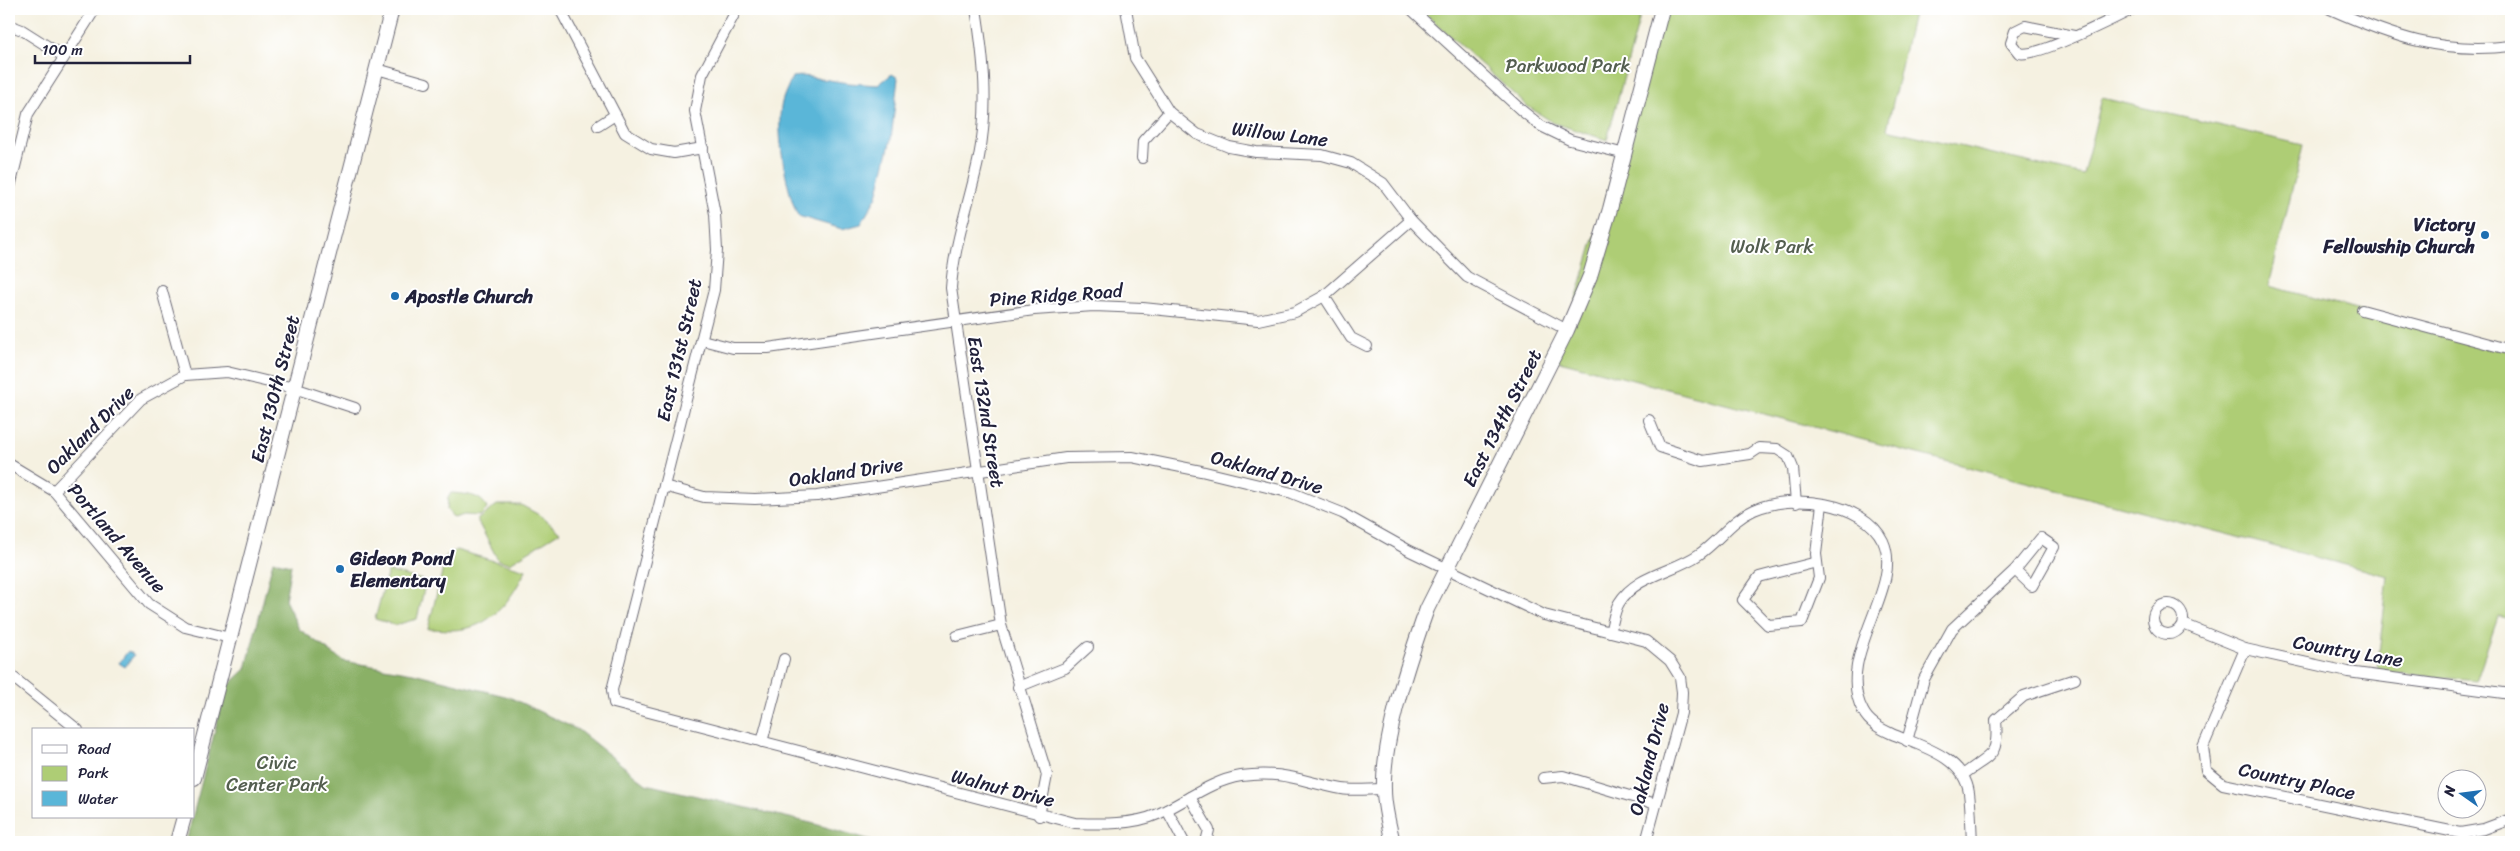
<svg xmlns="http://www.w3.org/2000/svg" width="2520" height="851" viewBox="0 0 2520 851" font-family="Sriracha,sans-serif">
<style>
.green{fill:#aecd75;stroke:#687858}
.forest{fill:#8ab066;stroke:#566950}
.water{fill:#5ab6d8;stroke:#3e6c8a}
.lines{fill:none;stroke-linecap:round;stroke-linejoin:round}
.street-casing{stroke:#6c6a75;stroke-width:12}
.secondary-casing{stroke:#6c6a75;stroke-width:16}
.street{stroke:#fff;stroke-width:10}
.secondary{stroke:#fff;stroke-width:14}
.poi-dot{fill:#1f6fb2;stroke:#fff;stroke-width:2}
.labels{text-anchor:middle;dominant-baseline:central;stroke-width:4;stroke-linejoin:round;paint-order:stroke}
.park-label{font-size:19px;fill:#535e4f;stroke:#fff}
.street-label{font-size:19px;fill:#22223b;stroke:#fff}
.poi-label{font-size:19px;font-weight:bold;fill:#22223b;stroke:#fff;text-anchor:start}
</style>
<rect width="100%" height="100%" fill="#fff"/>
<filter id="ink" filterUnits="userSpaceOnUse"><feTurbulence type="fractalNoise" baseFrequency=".02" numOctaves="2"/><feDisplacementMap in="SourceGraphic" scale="10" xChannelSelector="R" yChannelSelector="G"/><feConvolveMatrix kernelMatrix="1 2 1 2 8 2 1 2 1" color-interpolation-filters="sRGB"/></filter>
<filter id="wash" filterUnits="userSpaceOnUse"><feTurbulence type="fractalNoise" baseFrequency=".0096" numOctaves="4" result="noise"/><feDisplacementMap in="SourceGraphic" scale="20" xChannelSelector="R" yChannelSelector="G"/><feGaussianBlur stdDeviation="1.12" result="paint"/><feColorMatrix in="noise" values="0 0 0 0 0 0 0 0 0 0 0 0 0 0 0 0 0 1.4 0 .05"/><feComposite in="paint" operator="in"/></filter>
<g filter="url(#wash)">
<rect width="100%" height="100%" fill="#f5f1e1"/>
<g class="green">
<path d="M1420 9H1642L1607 140 1554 123 1527 106Z"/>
<path d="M1662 9H1914L1887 129 2083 175 2102 98 2303 145 2269 286 2511 350V620L2498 617 2476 681 2377 671 2388 576 1552 359 1567 330Z"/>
<path d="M451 493C464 494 483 494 487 509L480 516 464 515 454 518 447 510 448 498Z"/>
<path d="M497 505H521L541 516 560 532 510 563 498 560 477 520Z"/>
<path d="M456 550 526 570C513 596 495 624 463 629 452 631 439 629 428 629L446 556Z"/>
<path d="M388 571 426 581 417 619 395 625 375 619Z"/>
</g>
<path class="forest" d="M273 561 291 565 285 600 299 629 343 661 413 673 509 697 578 730 646 784 811 823 878 842H186L226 688 246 669Z"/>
<g class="water">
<path d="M892 74 898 78 891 139 877 196 861 224 842 229 798 216C786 190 775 130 782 102 784 94 789 85 792 77L803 76 848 83 878 85Z"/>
<path d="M128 651 134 655 125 667 119 663Z"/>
</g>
</g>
<g filter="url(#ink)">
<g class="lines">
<defs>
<g id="street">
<path d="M560 9 625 133 651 149 674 153 703 148"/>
<path d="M737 9 702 75 695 111 715 214 717 250 714 290 612 690 614 703 1075 823C1100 824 1134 825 1158 814 1185 802 1210 781 1241 776 1284 770 1302 782 1342 789 1355 791 1370 789 1384 789"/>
<path d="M976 9C984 59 989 107 979 157 970 201 954 243 951 288L1001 625 1047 775 1039 816"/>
<path d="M1126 9 1135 58 1169 112 1197 134 1229 147 1256 152 1322 155 1351 163 1383 183 1411 220 1467 277 1567 330"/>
<path d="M1411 9 1521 110 1541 126 1570 140 1625 154"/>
<path d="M2330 9C2393 37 2441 54 2511 46"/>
<path d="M9 25 22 30 63 56"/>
<path d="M2074 36 2025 26 2015 31 2011 43 2019 53C2034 59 2115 18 2133 9"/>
<path d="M377 69 426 83"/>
<path d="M598 126 615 115"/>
<path d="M1142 158 1143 141 1169 112"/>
<path d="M9 191 28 114 95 9"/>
<path d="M162 291 185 375"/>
<path d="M1324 296 1351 338 1367 346"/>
<path d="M2362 310 2511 350"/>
<path d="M702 340 733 348H768L1034 310 1094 306 1143 308 1258 320 1295 312 1324 296 1411 220"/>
<path d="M1649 420 1660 447 1703 461 1750 454 1759 448 1777 449 1788 456 1793 468 1796 503"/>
<path d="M9 464 54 491 149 604 185 627 230 638"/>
<path d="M664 486 704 497 755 499 817 496 1066 458 1132 457 1201 471 1292 493 1342 513 1410 551 1544 615 1646 641 1670 661 1680 677 1682 692 1681 713 1646 842"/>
<path d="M54 491 141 399 185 375 227 372 294 388 355 408"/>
<path d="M1817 562 1759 577 1743 600 1768 625 1802 622 1819 578 1816 554 1822 504"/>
<circle cx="2168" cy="619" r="15"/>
<path d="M2183 624 2245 649 2348 672 2511 694"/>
<path d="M1610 632C1613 623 1614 611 1619 603 1636 575 1673 572 1698 555 1718 542 1731 520 1754 510 1791 493 1864 501 1883 541 1905 588 1833 657 1863 711 1869 723 1881 729 1892 734 1921 746 1964 757 1969 793 1971 809 1971 826 1972 842"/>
<path d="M957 636 1001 625"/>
<path d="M2245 649 2203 747 2206 770 2223 784 2460 833 2484 829 2511 819"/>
<path d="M9 674 78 730"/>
<path d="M1018 687 1065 668 1088 647"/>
<path d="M1907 741 1924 679 1952 629 2015 570 2041 538 2054 547 2032 586 2015 570"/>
<path d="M762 742 784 659"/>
<path d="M1963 775C1991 753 1999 758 1996 720L2024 696 2075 679"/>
<path d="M1543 778 1563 776 1656 804"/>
<path d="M1190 797 1209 830 1206 842"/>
<path d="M1167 810 1184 842"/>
</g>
<g id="secondary">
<path d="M194 778 392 9"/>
<path d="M177 842 184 817"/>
<path d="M1393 842C1389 826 1384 807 1384 790 1382 739 1410 657 1427 609L1567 330 1590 276 1610 209 1662 9"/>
</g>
</defs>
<use href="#street" class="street-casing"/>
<use href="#secondary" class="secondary-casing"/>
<use href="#street" class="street"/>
<use href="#secondary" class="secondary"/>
</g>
</g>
<g class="poi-dot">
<circle cx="2485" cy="235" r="5"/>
<circle cx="395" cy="296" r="5"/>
<circle cx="340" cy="569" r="5"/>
</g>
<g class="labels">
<g class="park-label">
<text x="1568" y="65">Parkwood Park</text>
<text x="1772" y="246">Wolk Park</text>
<text x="277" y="762">Civic<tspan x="277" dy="22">Center Park</tspan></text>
</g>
<g class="street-label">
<text transform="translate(1280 134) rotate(7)">Willow Lane</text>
<text transform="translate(1056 295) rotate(-4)">Pine Ridge Road</text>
<text transform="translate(679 350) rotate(-77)">East 131st Street</text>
<text transform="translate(275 389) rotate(-76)">East 130th Street</text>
<text transform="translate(986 412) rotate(81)">East 132nd Street</text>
<text transform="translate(1502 418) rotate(-63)">East 134th Street</text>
<text transform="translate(90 430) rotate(-45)">Oakland Drive</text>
<text transform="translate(846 472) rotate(-8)">Oakland Drive</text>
<text transform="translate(1267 472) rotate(16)">Oakland Drive</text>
<text transform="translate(117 538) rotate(49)">Portland Avenue</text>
<text transform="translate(2348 651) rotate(10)">Country Lane</text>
<text transform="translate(1649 759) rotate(-76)">Oakland Drive</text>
<text transform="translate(2297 781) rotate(12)">Country Place</text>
<text transform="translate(1003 788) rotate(14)">Walnut Drive</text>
</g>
<g class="poi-label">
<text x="2475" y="224" text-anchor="end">Victory<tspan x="2475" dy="22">Fellowship Church</tspan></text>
<text x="405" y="296">Apostle Church</text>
<text x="350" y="558">Gideon Pond<tspan x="350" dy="22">Elementary</tspan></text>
</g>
</g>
<rect width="2520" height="851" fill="none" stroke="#fff" stroke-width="30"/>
<rect x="32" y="728" width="162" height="90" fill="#ffffff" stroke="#a7a7b1"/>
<rect x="42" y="745" width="25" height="8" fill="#ffffff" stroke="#a7a7b1"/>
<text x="78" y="754" font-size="15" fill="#22223b">Road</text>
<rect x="42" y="766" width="25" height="15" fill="#aecd75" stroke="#a7a7b1"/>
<text x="78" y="778" font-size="15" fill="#22223b">Park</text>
<rect x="42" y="791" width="25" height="15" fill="#5ab6d8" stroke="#a7a7b1"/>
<text x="78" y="804" font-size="15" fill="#22223b">Water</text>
<g transform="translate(2462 794) rotate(284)"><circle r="24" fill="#ffffff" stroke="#a7a7b1"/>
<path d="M0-4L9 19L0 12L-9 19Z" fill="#1f6fb2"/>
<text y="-8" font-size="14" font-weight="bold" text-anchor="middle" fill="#22223b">N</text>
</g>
<path d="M35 55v8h155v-8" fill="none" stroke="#22223b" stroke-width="2.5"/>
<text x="42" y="55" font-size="15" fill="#22223b" stroke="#ffffff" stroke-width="4" paint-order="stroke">100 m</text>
</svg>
